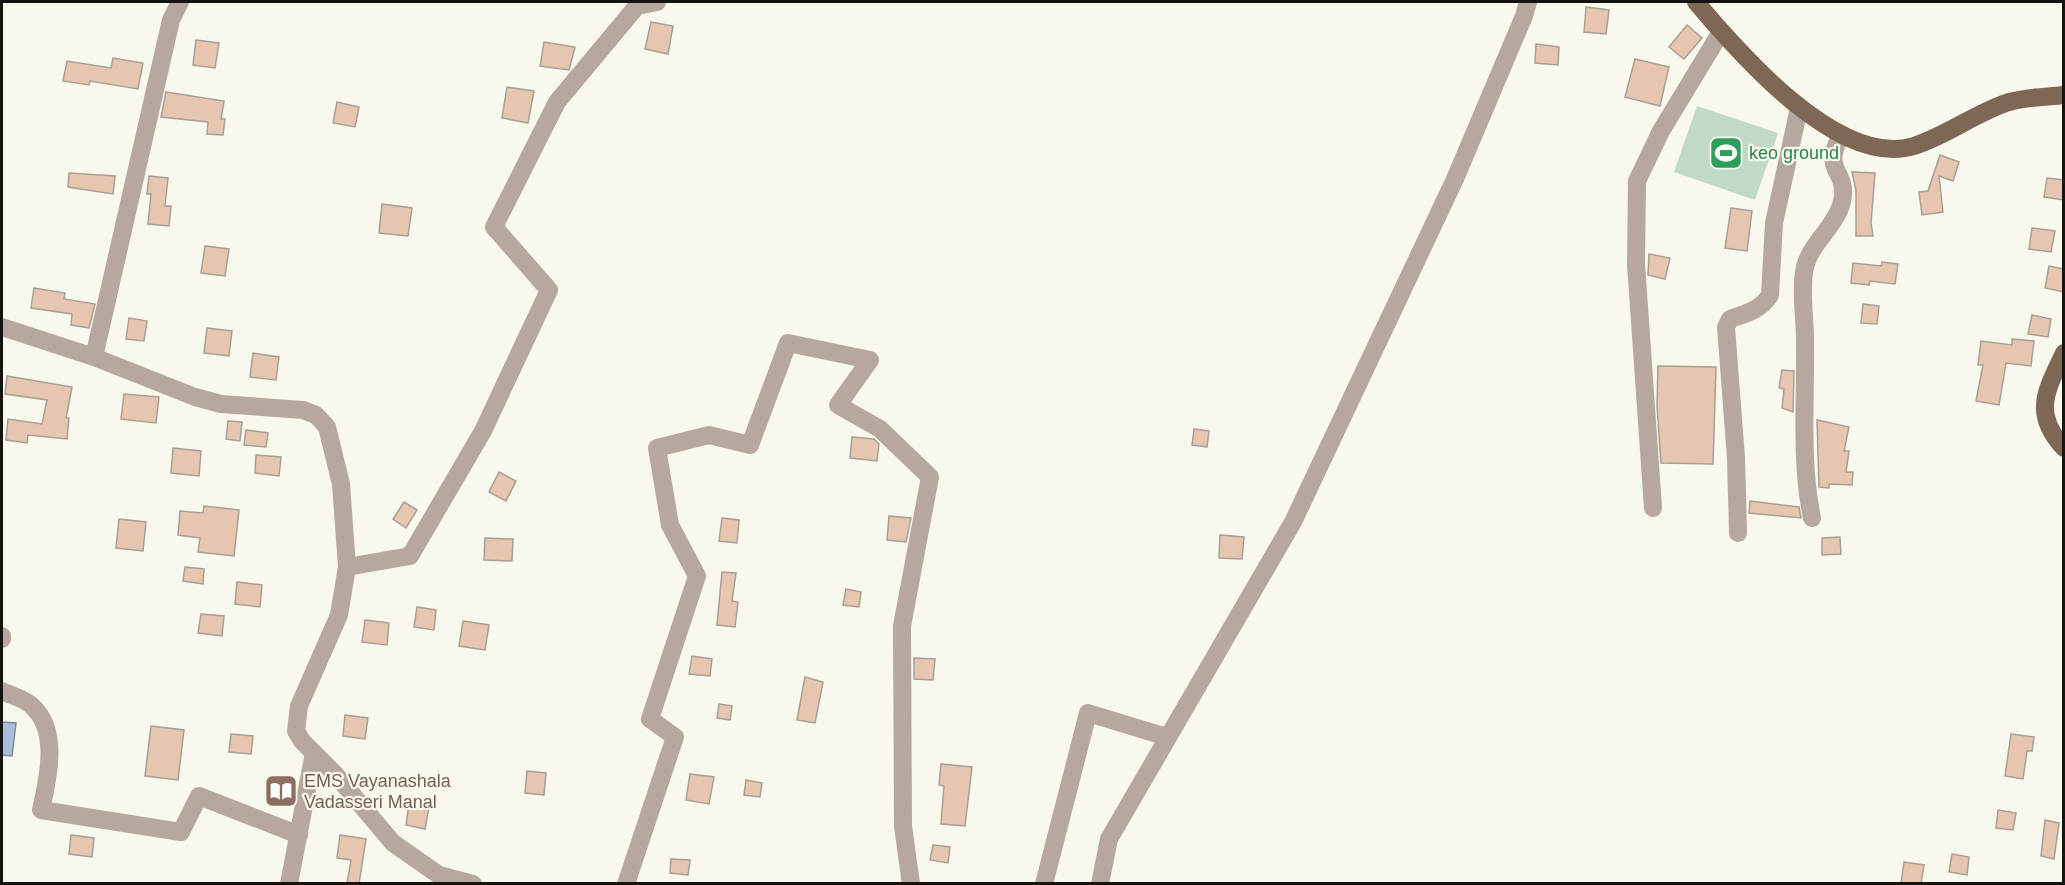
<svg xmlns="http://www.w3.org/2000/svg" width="2065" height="885" viewBox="0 0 2065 885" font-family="Helvetica,sans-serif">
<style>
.green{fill:#c0dac5}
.water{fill:#aabedc;stroke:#7d8b9f;stroke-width:1.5}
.building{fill:#e7c6af;stroke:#a79f98;stroke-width:1.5}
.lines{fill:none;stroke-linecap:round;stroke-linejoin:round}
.minor{stroke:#b6a89e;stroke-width:18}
.major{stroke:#7e6754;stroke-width:18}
.labels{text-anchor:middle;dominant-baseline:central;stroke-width:4.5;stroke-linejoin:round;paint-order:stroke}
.leisure-label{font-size:18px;fill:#27864d;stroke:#f9f8ed;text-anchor:start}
.education-label{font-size:18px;fill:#785e54;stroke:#f9f8ed;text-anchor:start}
</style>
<rect width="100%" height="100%" fill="#f9f8ed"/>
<path class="green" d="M1697 106 1778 133 1755 200 1674 172Z"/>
<path class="water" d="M2 722 16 723 12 756 2 755Z"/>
<g class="building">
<path d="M1586 7 1609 10 1606 34 1584 32Z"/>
<path d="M651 22 673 26 668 54 645 49Z"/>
<path d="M1687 25 1702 38 1684 59 1669 47Z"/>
<path d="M196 40 219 43 215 68 193 65Z"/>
<path d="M544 42 575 47 569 70 540 66Z"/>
<path d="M1536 44 1559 47 1558 65 1535 63Z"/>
<path d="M113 58 143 63 138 89 90 81 89 85 63 81 67 61 111 68Z"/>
<path d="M1635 59 1669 67 1660 106 1625 97Z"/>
<path d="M507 87 534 91 528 123 502 118Z"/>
<path d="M166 92 224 101 221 119H225L223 135 207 134 208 122 161 117Z"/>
<path d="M337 102 359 107 355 127 333 123Z"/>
<path d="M1940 155 1959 162 1953 181 1939 176 1943 212 1922 215 1919 192 1928 191Z"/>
<path d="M1852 172 1875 173 1871 223 1873 236H1856V190Z"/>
<path d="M69 173 115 176 113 194 68 187Z"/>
<path d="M149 176 168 178 165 206H171L169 226 148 224 151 194H147Z"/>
<path d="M2047 178 2064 180V200L2044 197Z"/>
<path d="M382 204 412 208 408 236 379 233Z"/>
<path d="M1731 208 1752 211 1747 251 1725 248Z"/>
<path d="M2032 228 2055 231 2051 252 2029 249Z"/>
<path d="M205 246 229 249 225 276 201 273Z"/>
<path d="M1649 254 1670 258 1665 279 1648 275Z"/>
<path d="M1882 262 1898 264 1895 284 1870 281 1869 285 1851 283 1853 263 1881 266Z"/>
<path d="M2049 266 2064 269V292L2045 288Z"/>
<path d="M34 288 65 293 64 299 95 304 89 328 71 325 72 314 31 308Z"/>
<path d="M1863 304 1879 306 1877 324 1861 323Z"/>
<path d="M2032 315 2051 319 2048 337 2028 334Z"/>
<path d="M129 318 147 321 144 341 126 339Z"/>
<path d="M207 328 232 331 229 356 204 353Z"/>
<path d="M2012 339 2034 341 2031 366 2006 363 1999 405 1976 401 1983 365H1978L1981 341 2012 345Z"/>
<path d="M253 353 279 357 276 380 250 377Z"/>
<path d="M1658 366 1716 367 1713 464 1661 463 1657 406Z"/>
<path d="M1782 370 1794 371 1793 412 1782 408 1784 389 1779 388Z"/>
<path d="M7 376 72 387 66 418H69L67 439 28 435 27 443 6 440 8 419 42 424 47 400 5 394Z"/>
<path d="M124 394 159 397 156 423 121 419Z"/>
<path d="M1817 420 1849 427 1844 451H1849L1846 472H1853L1852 485 1829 484V488L1819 487Z"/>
<path d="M228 421 242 422 240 441 226 439Z"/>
<path d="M1194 429 1209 431 1207 447 1192 445Z"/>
<path d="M246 430 268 433 266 447 244 445Z"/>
<path d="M852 437 874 439 879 444 877 461 850 458Z"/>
<path d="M173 448 201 451 199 476 171 473Z"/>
<path d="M256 455 281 457 279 476 255 473Z"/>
<path d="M499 472 516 481 506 501 489 492Z"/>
<path d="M1750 501 1799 507 1801 518 1749 513Z"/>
<path d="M404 502 417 510 406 528 393 519Z"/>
<path d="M204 506 239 510 234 556 198 552 200 538 178 535 180 511 203 513Z"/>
<path d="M889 516 911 518 906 542 887 540Z"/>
<path d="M722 518 739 520 737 543 719 541Z"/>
<path d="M119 519 146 522 143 551 116 548Z"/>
<path d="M1220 535 1244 537 1242 559 1219 558Z"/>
<path d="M1840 537 1841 554 1822 555V538Z"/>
<path d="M485 538 513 539 512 561 484 560Z"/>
<path d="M185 567 204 569 203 584 183 581Z"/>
<path d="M722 572 736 573 732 601 738 602 735 627 717 625Z"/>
<path d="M237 582 262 585 260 607 235 604Z"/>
<path d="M846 589 861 592 859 607 843 605Z"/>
<path d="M417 607 436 610 434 630 414 627Z"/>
<path d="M201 614 224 616 222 636 198 633Z"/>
<path d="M365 620 389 623 387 645 362 642Z"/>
<path d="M463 621 489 625 485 650 459 646Z"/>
<path d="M692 656 712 659 710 676 689 674Z"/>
<path d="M914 658 935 659 933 680 914 679Z"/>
<path d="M805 677 823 682 815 723 797 720Z"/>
<path d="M719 704 732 706 730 720 717 718Z"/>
<path d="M345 715 368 718 365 739 343 736Z"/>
<path d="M151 726 184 730 178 780 145 776Z"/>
<path d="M231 734 253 736 251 754 229 752Z"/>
<path d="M2011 734 2034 737 2032 751H2027L2023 779 2005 776Z"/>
<path d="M941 764 972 767 965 826 941 824 944 786 939 785Z"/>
<path d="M527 771 546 773 544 795 525 793Z"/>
<path d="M690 774 714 777 709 804 686 800Z"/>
<path d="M746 780 762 783 760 797 744 795Z"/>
<path d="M409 803 429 807 425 829 406 825Z"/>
<path d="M1998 810 2016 813 2013 830 1996 828Z"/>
<path d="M2045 820 2059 823 2054 859 2041 856Z"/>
<path d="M71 835 94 838 92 857 69 854Z"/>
<path d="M340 835 366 839 359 884H347L351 860 337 858Z"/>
<path d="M933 845 950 847 948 863 930 860Z"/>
<path d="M1952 854 1969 857 1967 875 1949 872Z"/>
<path d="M671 859 690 860 688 875 670 873Z"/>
<path d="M1904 862 1924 865 1921 884 1901 883Z"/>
</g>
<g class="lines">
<g class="minor">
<path d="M2 327 94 357 195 397 221 404 303 410 316 415 327 427 341 484 347 567 339 615 299 706 296 731 302 741 335 774 393 843 439 875 473 884"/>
<path d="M94 357 171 20 180 2"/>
<path d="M1653 508 1636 264 1637 181 1661 131 1721 32"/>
<path d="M1812 518C1800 461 1806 398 1805 340 1805 318 1800 290 1805 267 1811 241 1841 223 1843 195 1845 169 1822 171 1841 135"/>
<path d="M1738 533 1736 458 1726 327 1730 319C1745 314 1761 310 1770 295L1774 223 1799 108"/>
<path d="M347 567 410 556 483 431 549 290 494 227 557 102 637 6 657 2"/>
<path d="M2 636V639"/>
<path d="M2 691C10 695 23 698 31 705 60 730 48 778 41 810L181 832 199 796 299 835"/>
<path d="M289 884 314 753"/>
<path d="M626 884 675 737 650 719 697 576 670 525 657 448 709 435 750 445 788 343 870 360 838 405 880 429 930 477 902 626 903 826 911 884"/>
<path d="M1044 884 1088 713 1167 737"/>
<path d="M1100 884 1109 839 1293 522 1455 179 1524 16 1528 2"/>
</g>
<g class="major">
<path d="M1696 2C1739 53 1839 169 1914 146 1948 135 1975 113 2009 102 2026 97 2046 97 2064 95"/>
<path d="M2064 353C2046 391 2032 413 2064 448"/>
</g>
</g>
<defs>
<symbol id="stadium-square" viewBox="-11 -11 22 22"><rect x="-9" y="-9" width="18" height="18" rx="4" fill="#2e9e5b" stroke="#f9f8ed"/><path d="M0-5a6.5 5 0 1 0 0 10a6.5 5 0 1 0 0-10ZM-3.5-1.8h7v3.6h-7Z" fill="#fff"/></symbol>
<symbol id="library-square" viewBox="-11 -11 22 22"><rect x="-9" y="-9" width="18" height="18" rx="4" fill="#8d6e63" stroke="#f9f8ed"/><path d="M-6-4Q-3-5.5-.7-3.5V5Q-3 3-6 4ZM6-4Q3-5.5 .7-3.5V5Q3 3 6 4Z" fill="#fff"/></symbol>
</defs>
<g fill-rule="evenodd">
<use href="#stadium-square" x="1707" y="134" width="38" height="38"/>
<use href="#library-square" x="262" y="772" width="38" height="38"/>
</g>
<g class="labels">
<g class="leisure-label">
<text x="1749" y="153">keo ground</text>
</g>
<g class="education-label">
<text x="304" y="781">EMS Vayanashala<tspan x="304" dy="21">Vadasseri Manal</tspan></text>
</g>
</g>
<rect width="2065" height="885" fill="none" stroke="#151411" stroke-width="6"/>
</svg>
